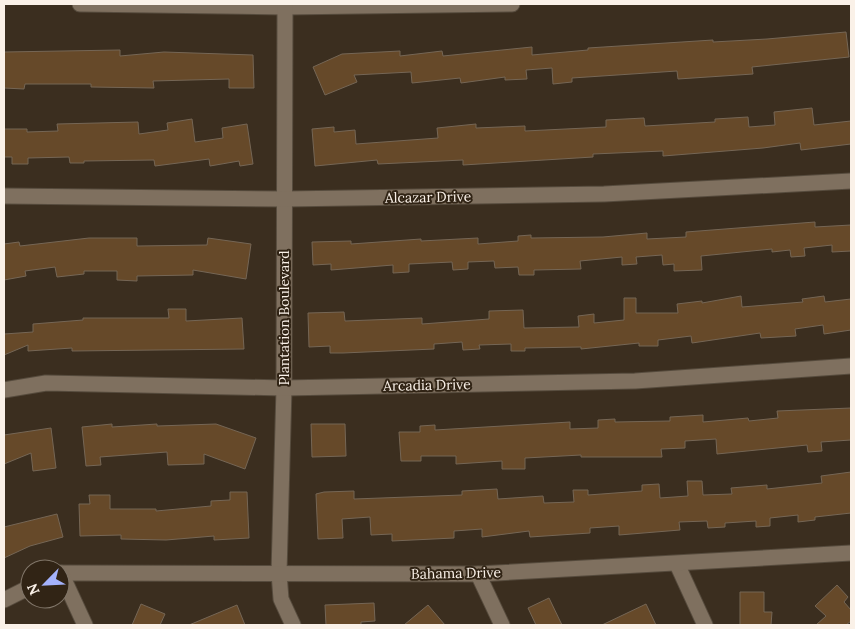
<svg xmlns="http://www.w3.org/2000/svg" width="855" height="629" viewBox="0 0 855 629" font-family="Lora,serif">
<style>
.building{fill:#664929;stroke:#756655}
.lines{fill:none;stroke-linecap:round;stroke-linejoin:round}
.minor-casing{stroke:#564b3d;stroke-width:17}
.minor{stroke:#7f705f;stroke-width:15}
.labels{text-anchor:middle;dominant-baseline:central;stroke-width:4;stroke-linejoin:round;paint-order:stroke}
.street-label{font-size:14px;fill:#faf1e8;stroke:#312415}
</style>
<rect width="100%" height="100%" fill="#3b2e1f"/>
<g class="building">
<path d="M846 32 849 57 752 67 753 74 678 79 677 71 572 78V82L553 84 552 68 526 70 527 79 505 80V77L461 83 460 78 412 83 411 72 354 75 357 82 325 95 313 67 342 54 400 51V56L442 51 443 56 532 47V55L588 50V48L713 40V42L767 39Z"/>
<path d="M120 50V56L164 52 253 55 254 88H229V79L153 81 154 88 91 87V84H25L24 89 4 88V52Z"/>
<path d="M812 108 814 125 851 121V144L801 150 800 143 763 148 663 156V151L593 154V157L463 165V160L378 164 377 160 315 166 312 129 334 127V132L355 130 356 144 438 138 437 128 476 124V128L525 126V131L606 127V120L644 118 645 126 715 122V119L748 117 749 127 775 125 774 112Z"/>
<path d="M192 119 195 142 223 138 222 128 247 124 253 164 240 166 239 161 210 166 209 159 155 166 154 160 84 161V163H70L69 157 28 158V164H12V157H4V129H27V132L58 131 57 124 138 122 139 134 168 130 167 123Z"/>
<path d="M815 222V227L851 225V251L832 252V245L804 248 805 256 791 257 790 250 772 252V249L701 256 702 270 674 271V264L663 265 662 255 636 257 637 264 622 265V257L580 261 581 269 534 270V275H519L518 267 495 268 494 261 468 262V269L453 270 452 262 409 264V272L393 273V265L331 270V264L313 265 312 242 351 241V244L421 239V241L478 238V244L518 241V236L531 235V238L603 237 647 233V239L686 237V232Z"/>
<path d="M89 238H137V246L207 245 208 238 251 244 246 279 193 270V275L137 276V281L117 280V271H84V274L57 277 55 267 25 271 26 276 4 280V244L19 242 20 246Z"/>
<path d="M741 296 742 307 803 302 802 299 824 296 825 302 851 299V330L824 334 823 325 795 329 796 336 761 338 760 333 692 343 691 336 658 340V346H639V343L581 349V347L525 348V351H511V344L479 345 480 349 463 350 462 342 434 344V349L343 353H330V346L309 347 308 313 344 312 345 321 422 318V324L489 319V311L523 310 524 328 579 327 578 316 594 314V323L624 320V298H636V313H678L677 304 702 301V303Z"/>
<path d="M168 309H186V321L242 318 244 349 72 351V348L28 351V345L4 355V334L33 332V324L83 320V318H169Z"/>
<path d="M851 408V440L821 442 822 451 808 452 807 445 717 454 716 439 685 441V448L661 449 662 457H581V455L525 458V469H502V461L456 464V456H421V461H401L399 432H420V426L435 425V430L570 422V429L598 428V420L615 419V422L670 421V417L703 415V422L748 418 749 421 778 418 777 411Z"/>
<path d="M112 424V427L157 424V426L216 424 256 438 245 469 204 454V464L168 465 167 452 100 457 101 465 86 466 82 427Z"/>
<path d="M311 424H345L346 456 312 457Z"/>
<path d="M51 428 56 468 33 471 31 453 4 464V435Z"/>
<path d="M851 472V513L815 517V520L798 522V515L770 518V526L756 527V521L725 523V527L708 528 707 521 679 522 680 530 619 535V526L590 528V533L530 537 529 531 482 537V529L454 531V538L392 541V534L371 535 370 517 342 519 343 538 318 539 316 494 324 492 354 491V499L462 495V491L497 489 498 499 543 496 544 503 574 502 573 490H588V495L642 491V485L659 484 660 498 688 496 687 481H702L703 495 732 494 731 488 767 485V489L822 483 821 476Z"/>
<path d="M230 492H247L249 538 214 540V536L166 540 121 539V535L80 536 79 504H90L89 495H110V509H156V511L211 506V501L230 500Z"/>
<path d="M57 514 63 537 30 546 4 558V527Z"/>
<path d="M837 585 848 597 844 602 851 610V621L846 625H816L826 616 815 606Z"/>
<path d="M740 592H764V612H772L771 625H740Z"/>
<path d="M549 598 562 625H536L528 608Z"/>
<path d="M374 603 375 621 361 622V625H326L325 605Z"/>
<path d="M141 604 165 614 160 625H132Z"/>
<path d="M646 604 656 625H602Z"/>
<path d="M237 605 245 625H189Z"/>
<path d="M428 605 445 625H404Z"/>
</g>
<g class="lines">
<defs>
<g id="minor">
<path d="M80 4 285 7 512 4"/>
<path d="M285 7 284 388 279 573 281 599 293 625"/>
<path d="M4 196 285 199 604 194 851 181"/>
<path d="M4 390 46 383 284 388 635 381 851 366"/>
<path d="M677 564 705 625"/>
<path d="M60 573 478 574 851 553"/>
<path d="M61 573 85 625"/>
<path d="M478 574 502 625"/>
<path d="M4 600 30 587"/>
</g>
</defs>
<use href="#minor" class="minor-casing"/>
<use href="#minor" class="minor"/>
</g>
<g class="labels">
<g class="street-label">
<text transform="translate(428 197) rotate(-1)">Alcazar Drive</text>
<text transform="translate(284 318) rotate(-90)">Plantation Boulevard</text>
<text transform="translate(427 385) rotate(-1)">Arcadia Drive</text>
<text transform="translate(456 573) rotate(-1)">Bahama Drive</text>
</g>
</g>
<rect width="855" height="629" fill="none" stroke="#faf1e8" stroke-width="10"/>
<g transform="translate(45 584) rotate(246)"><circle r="24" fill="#312415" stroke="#817669"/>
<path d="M0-4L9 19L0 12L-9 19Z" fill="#a4b2fc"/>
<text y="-8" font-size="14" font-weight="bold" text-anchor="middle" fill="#faf1e8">N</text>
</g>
</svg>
